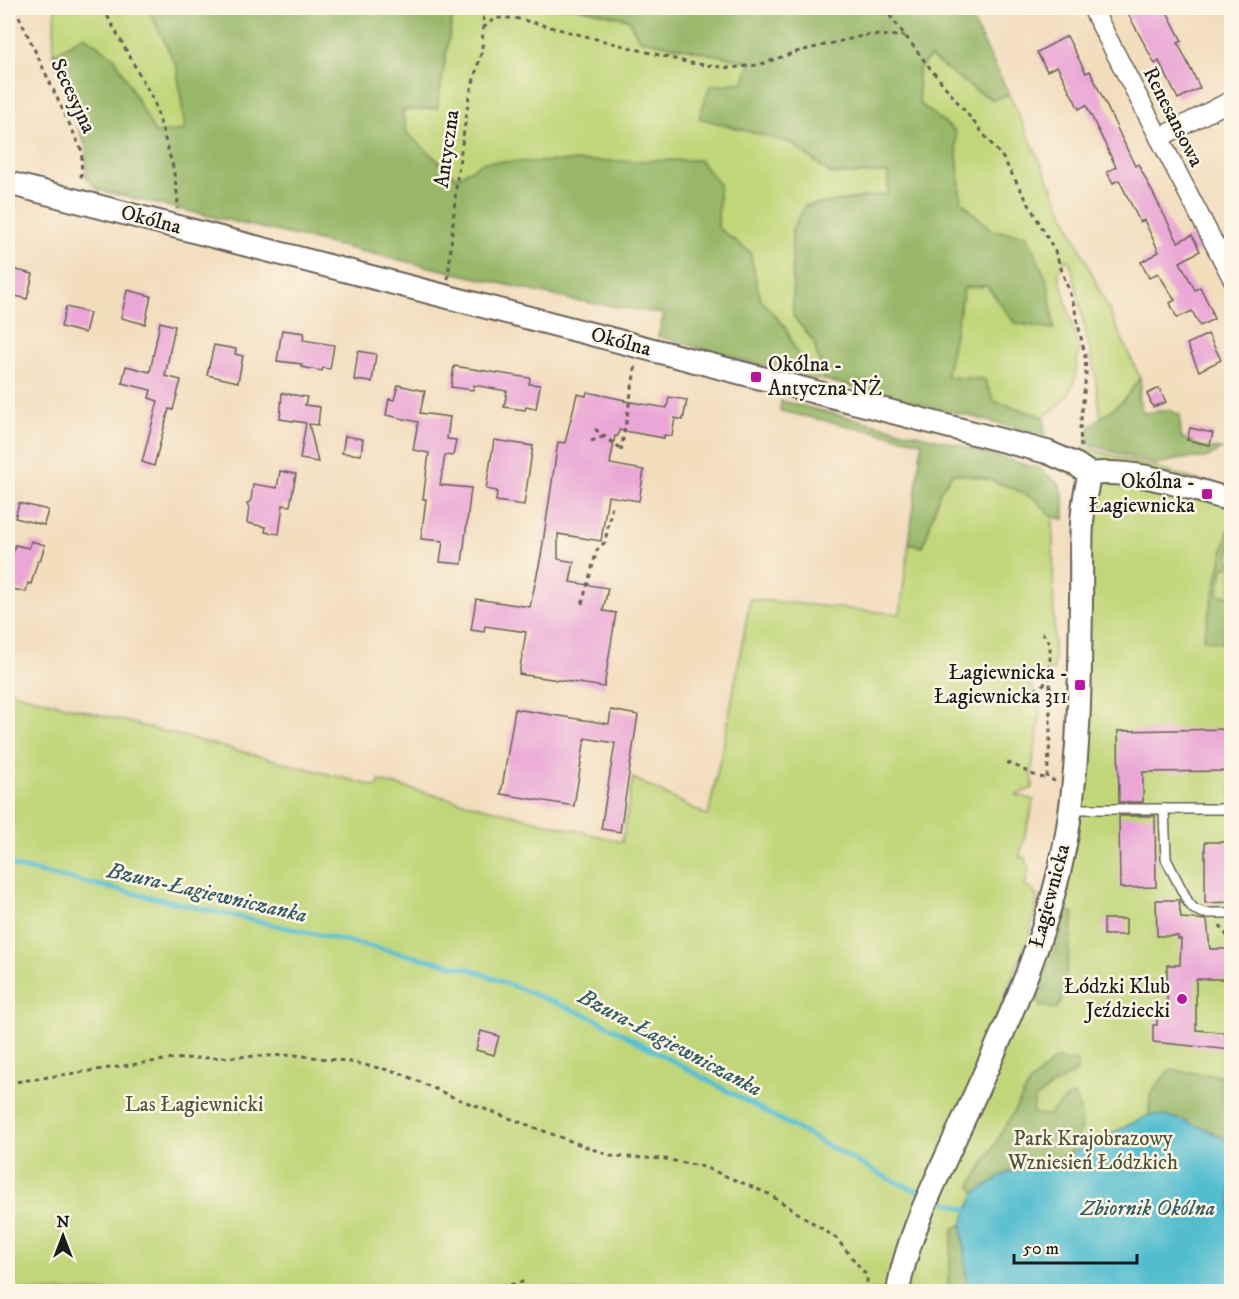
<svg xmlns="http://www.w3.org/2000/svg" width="1239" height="1299" viewBox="0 0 1239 1299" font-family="'IM FELL DW Pica',serif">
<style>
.green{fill:#c1d679;stroke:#6e794a;stroke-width:1.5}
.forest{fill:#98b769;stroke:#5a6a42;stroke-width:1.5}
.water{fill:#53bdcf;stroke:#386c76;stroke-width:1.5}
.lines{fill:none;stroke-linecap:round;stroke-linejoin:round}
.stream{stroke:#53bdcf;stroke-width:5}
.building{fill:#eaa6d6}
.service-casing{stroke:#676054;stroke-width:12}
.minor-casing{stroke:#676054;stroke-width:21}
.tertiary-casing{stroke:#676054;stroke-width:26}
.path{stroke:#676054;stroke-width:3;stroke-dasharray:4.5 4.5;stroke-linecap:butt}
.service{stroke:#fff;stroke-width:9}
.minor{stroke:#fff;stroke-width:18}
.tertiary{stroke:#fff;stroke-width:22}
.poi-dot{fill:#b5179e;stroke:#fcf5e5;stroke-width:2}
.labels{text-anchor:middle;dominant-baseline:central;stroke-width:5;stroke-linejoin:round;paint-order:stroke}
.street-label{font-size:21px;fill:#1c1c1c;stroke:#fcf5e5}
.poi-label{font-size:21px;fill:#1c1c1c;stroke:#fcf5e5;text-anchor:end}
.park-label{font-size:21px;fill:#4e5438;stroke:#fcf5e5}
.water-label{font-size:22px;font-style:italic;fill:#325c64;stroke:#fcf5e5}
</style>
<rect width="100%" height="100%" fill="#fcf5e5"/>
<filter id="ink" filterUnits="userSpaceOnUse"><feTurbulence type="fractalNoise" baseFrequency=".0167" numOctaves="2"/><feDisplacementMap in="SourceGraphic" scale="12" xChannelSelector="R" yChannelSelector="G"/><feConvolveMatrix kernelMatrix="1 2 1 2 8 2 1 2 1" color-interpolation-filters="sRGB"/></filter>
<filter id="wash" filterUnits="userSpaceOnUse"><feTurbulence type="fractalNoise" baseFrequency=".008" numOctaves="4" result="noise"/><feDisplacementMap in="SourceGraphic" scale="24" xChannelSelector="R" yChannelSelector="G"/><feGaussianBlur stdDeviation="1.35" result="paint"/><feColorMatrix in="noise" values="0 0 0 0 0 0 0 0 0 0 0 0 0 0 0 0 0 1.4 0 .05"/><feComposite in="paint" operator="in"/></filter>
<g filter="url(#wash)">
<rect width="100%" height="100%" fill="#f2ddbd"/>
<g class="green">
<path d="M55 8H148L177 67 185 130 155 134 115 58 84 36 53 54Z"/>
<path d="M454 8H578L628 19 639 39 750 62 745 82 699 118 791 143 831 174 888 173V194L805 206 793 316 814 342 824 380 797 376 799 357 785 327 760 299 750 252 718 228 719 184 457 178 407 133 402 111 437 108Z"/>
<path d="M930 57 993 100 1009 94 1140 378 1124 400 1101 419 1095 374 1071 265 1066 259 1058 272 1079 350 1074 384 1065 400 1044 417 994 401 984 379 946 378 964 288 987 286 1015 323 1054 329 1048 283 961 201 955 131 919 103 918 70Z"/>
<path d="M1083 447 1231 490V1291H8V691L378 787 379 781 622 842 633 778 708 816 728 722 750 599 900 614 909 543 923 547 940 491 953 473C981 478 1012 483 1036 500 1042 505 1047 512 1053 517L1054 670H1045L1043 677 1030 685C1049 708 1034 742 1032 769 1032 775 1033 782 1033 788L1016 795 1034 800 1019 858 1025 857 1029 869 1025 887 1032 890 1038 898 1029 937 988 1037 992 1039 1078 835Z"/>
</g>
<g class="forest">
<path d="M148 8H454L437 108 402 111 407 133 457 178 483 162 700 160 719 184 718 228 750 252 760 299 785 327 799 357 797 376 658 336 664 314 572 300 98 190 86 177V148L53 54 84 36 115 58 155 133 185 130 177 67Z"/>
<path d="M578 8H966L1009 94 994 100 975 90 930 57 918 70 919 103 955 131 961 201 991 230 1027 235 1048 283 1054 329 1015 323 987 286 964 288 946 377 984 379 994 401 1044 417 1045 435 824 380 814 342 793 316 792 229 805 206 888 194V173L831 174 791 143 699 118 710 86 744 82 750 62 639 39 628 19Z"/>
<path d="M1140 378 1141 387 1138 397 1143 413 1169 410 1180 415 1181 437 1204 448 1222 449 1205 458 1179 459 1155 465 1086 443 1090 426 1124 400Z"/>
<path d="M781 401 948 442 1040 469 1059 484 1064 498V519L1053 517 1036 500 1015 489 984 478 953 473 940 491 923 547 909 543 922 442 780 411Z"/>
<path d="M1229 527 1231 528V566L1224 567 1217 594 1231 596V645L1203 639Z"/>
<path d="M1067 911 1074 913 1063 997 1057 1009 1039 1006 1037 991 1053 955Z"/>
<path d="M1055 1059 1078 1061 1076 1072 1053 1085 1034 1100 1033 1114 1048 1115 1067 1098 1073 1095 1079 1104 1082 1128 1070 1153 1045 1165 1008 1172 975 1193 971 1186 1030 1083Z"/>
<path d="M1169 1070 1231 1077V1142L1207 1129 1149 1115 1150 1095Z"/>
<path d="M962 1224 968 1291 947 1292 953 1229Z"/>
</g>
<path class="water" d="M1149 1115C1175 1114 1209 1130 1231 1142V1291H968L962 1224 975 1193 1008 1172 1046 1165Z"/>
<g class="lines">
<g class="stream">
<path d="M8 865 470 969 596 1019 887 1178 925 1194"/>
<path d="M934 1197 973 1212"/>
</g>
</g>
<g id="blocks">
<g class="building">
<path d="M1125 8H1165L1182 41 1178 43 1200 88 1178 99 1159 61 1155 64Z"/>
<path d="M1067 36 1086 73 1090 71 1135 166 1138 164 1178 242 1192 235 1200 251 1180 262 1195 290 1200 287 1212 311 1211 312 1214 319 1200 326 1192 311 1177 318 1170 303 1175 300 1158 273 1149 278 1141 262 1159 252 1144 220 1140 222 1119 180 1113 183 1107 172 1116 167 1086 105 1079 109 1057 66 1047 71 1037 52Z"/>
<path d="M8 268 33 274 27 299 8 294Z"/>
<path d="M127 290 151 296 145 324 121 318Z"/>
<path d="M66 307 90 313 85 333 61 327Z"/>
<path d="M160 322 175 326 165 376 181 380 173 410 169 409 154 466 142 462 158 401 149 398 151 390 122 383 126 366 150 372Z"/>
<path d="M282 330 304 333 303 340 334 345 330 369 323 368 322 371 301 367 302 364 277 361Z"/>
<path d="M1208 334 1221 360 1199 371 1187 344Z"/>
<path d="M214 345 236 349 235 354 243 356 238 382 207 375Z"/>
<path d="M358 351 376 354 372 382 354 380Z"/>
<path d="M454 366 530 378 529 384 540 385 536 409 526 407 525 410 504 407 507 391 474 385 473 390 451 387Z"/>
<path d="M398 385 425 391 420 413 450 417 447 439 456 440 453 456 445 455 440 485 471 488 462 564 440 562 443 541 421 539 426 499H423L429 453 413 450 418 422 386 415 389 399 394 400Z"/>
<path d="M1159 388 1166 402 1153 407 1147 394Z"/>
<path d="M587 392 625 400 624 401 667 408 669 397 687 400 683 420 675 418 672 436 664 435V438L619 430 618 436H615L610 464 644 470 639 501 608 496 601 541 558 534V559L574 562 570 582 608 588 603 611 616 613 604 687 519 674 526 632 485 626 484 632 471 630 476 599 530 607 541 556 558 442 565 443 577 394 586 396Z"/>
<path d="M282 393 307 397 305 405 320 407 318 425 309 424 318 462 300 459 306 423 280 419Z"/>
<path d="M1190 428 1213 433 1210 445 1187 440Z"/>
<path d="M345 436 363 439 361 455 342 453Z"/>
<path d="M494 440 533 446 524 505 496 501 497 491 486 489Z"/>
<path d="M280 471 296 474 290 506 283 505 279 534 265 532 266 527 247 523 249 508 247 504 251 500 253 484 277 488Z"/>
<path d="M19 503 48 510 44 525 15 518Z"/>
<path d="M31 541 45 545 40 561 38 560 31 584 28 583 26 592 8 588 12 573 8 572 15 545 29 548Z"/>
<path d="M515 709 609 724 611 710 638 715 620 832 601 829 615 743 585 738 574 806 501 794Z"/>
<path d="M1232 729V771L1143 772V802H1119L1118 731Z"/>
<path d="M1119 816H1155L1156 887 1120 888Z"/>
<path d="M1205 842H1232V902L1205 903Z"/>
<path d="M1156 900H1179L1181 918 1207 920 1210 949H1232V979H1196V1030L1232 1033V1050L1153 1042V1025H1157V1016H1167V965H1180L1181 939H1178V936H1157Z"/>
<rect x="1104" y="919" width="22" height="16"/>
<path d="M481 1031 499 1036 494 1055 476 1050Z"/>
</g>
</g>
</g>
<g filter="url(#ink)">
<use href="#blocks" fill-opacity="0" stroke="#676054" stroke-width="1.5"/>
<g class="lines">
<defs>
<g id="service">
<path d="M1071 809H1232"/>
<path d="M1164 809 1166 859 1188 902 1194 909 1204 913H1232"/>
</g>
<g id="minor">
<path d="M1092 8 1232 278"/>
<path d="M1159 138 1232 100"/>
</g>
<g id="tertiary">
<path d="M8 183 1047 452 1077 465 1090 474C1138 468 1186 488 1232 500"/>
<path d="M898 1292C902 1263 912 1236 923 1209 977 1084 1052 951 1070 814 1080 743 1080 672 1081 601 1082 559 1078 515 1090 474"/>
</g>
</defs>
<use href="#service" class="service-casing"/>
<use href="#minor" class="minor-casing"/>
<use href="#tertiary" class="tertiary-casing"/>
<g class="path">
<path d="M15 8 82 151 81 182"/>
<path d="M103 8 154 101 173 167 178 199 177 209"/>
<path d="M884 8 930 68 1003 158 1055 251 1074 306 1085 355 1086 374 1080 429 1081 447"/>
<path d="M483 28 495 18H515L690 63 729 68 758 65 796 52 866 35 905 36"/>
<path d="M448 279 457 178 469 97 482 50 484 8"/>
<path d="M595 429 621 449"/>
<path d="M591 441 606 436"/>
<path d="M621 451 636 364"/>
<path d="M582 604 597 550 605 542 612 506"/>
<path d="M1042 632 1050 644V740L1047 778 1055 781"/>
<path d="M1020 701 1044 684 1049 678"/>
<path d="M1007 763C1022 766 1030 777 1047 778"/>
<path d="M1220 925 1231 942"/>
<path d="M8 1083 171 1059 295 1055 345 1061 398 1072 455 1098 611 1156 665 1159 704 1167 769 1194 836 1238 867 1276V1292"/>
<path d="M475 1292 527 1281"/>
</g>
<use href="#service" class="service"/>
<use href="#minor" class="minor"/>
<use href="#tertiary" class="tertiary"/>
</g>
</g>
<g class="poi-dot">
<rect x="750" y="371" width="12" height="12" rx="3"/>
<rect x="1201" y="488" width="12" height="12" rx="3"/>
<rect x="1074" y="679" width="12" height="12" rx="3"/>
<circle cx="1182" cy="999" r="6"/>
</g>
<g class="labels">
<g class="street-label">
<text transform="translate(73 96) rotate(65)">Secesyjna</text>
<text transform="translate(1173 117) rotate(63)">Renesansowa</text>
<text transform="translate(447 149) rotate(-82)">Antyczna</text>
<text transform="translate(151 220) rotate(15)">Okólna</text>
<text transform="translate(621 342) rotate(15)">Okólna</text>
<text transform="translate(1050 896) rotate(-75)">Łagiewnicka</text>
</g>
<g class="poi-label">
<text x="768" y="365" text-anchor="start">Okólna -<tspan x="768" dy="24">Antyczna NŻ</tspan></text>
<text x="1195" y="482">Okólna -<tspan x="1195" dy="24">Łagiewnicka</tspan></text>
<text x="1068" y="673">Łagiewnicka -<tspan x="1068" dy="24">Łagiewnicka 311</tspan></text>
<text x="1170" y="987">Łódzki Klub<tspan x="1170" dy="24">Jeździecki</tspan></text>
</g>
<g class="park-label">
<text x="194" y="1105">Las Łagiewnicki</text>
<text x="1093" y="1139">Park Krajobrazowy<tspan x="1093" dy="24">Wzniesień Łódzkich</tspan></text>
</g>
<g class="water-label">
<text transform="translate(207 893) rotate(13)">Bzura-Łagiewniczanka</text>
<text transform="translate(670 1043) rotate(28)">Bzura-Łagiewniczanka</text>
<text x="1148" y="1208">Zbiornik Okólna</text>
</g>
</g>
<rect width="1239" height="1299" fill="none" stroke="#fcf5e5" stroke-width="30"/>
<g transform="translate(63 1236)" stroke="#fcf5e5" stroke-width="4.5" paint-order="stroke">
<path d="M0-4.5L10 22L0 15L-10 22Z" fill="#1c1c1c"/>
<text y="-9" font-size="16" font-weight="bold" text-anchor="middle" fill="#1c1c1c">N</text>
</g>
<path d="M1014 1254v9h123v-9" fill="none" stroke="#1c1c1c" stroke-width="3"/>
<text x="1023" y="1254" font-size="18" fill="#1c1c1c" stroke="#fcf5e5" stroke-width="4.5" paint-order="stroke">50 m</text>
</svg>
